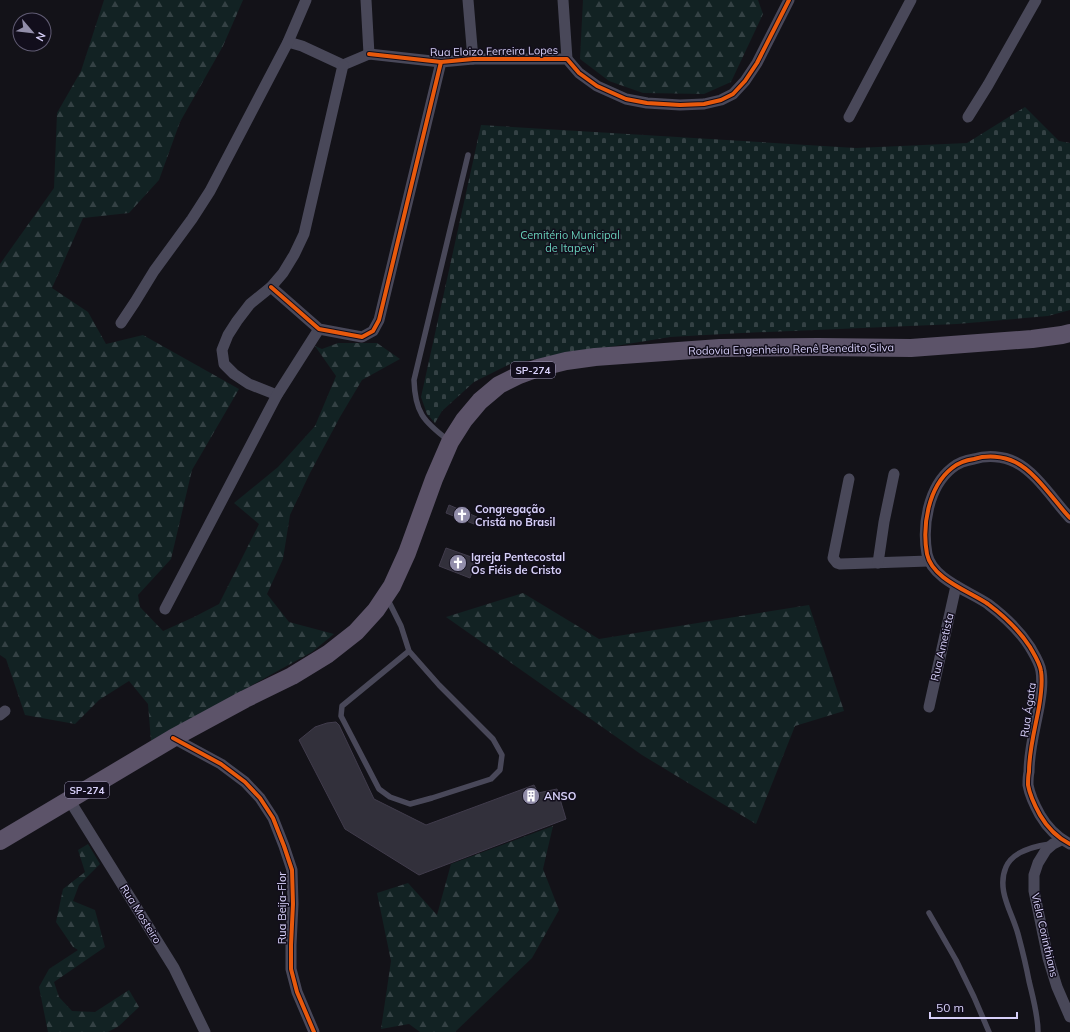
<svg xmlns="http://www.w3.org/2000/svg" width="1070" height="1032" viewBox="0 0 1070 1032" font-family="Mulish,sans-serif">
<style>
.forest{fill:url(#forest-firs)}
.cemetery{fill:url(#cemetery-stones)}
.building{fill:#32303b;stroke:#413c4c}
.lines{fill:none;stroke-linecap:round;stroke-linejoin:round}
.service{stroke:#494859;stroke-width:5.5}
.minor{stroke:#494859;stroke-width:11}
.primary{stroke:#5c5369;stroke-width:18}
.cycleway-casing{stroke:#120e1c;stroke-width:6}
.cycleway{stroke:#e8590c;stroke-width:4}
.labels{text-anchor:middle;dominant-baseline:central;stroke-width:3;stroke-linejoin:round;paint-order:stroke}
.shield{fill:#120e1c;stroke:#9c96b7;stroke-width:1}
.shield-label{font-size:10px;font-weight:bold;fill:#d7d0f9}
.street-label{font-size:11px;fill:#d7d0f9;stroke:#120e1c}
.park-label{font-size:11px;fill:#67ceb9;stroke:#120e1c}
.poi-label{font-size:11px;font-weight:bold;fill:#d7d0f9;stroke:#120e1c;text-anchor:start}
</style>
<defs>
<pattern id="forest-firs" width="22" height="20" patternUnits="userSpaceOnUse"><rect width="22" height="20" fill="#122223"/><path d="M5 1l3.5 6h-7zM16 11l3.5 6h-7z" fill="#344144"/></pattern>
<pattern id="cemetery-stones" width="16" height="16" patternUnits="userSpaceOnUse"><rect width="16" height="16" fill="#122223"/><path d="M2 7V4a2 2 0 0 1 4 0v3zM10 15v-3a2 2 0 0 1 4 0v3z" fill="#344144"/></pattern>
</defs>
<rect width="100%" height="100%" fill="#131218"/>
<g class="forest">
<path d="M104 0H243L223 46 180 122 159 180 129 213 83 218 52 288 88 312 106 344 143 335 239 389 192 470 171 559 138 595 140 607 163 631 194 617 219 604 259 524 234 503 278 467 315 426 336 376 315 346 322 349 338 343H377L400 359 362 380 340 417 310 473 290 515 283 559 267 594 289 622 334 634 312 652 151 741 148 704 129 681 99 700 75 724 25 715 6 659 0 655V264L54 188 57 113 81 71Z"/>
<path d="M583 0H758L763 14 731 82 704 94 643 93 609 81 580 59Z"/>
<path d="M523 593 599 639 809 605 844 711 795 726 756 824 642 755 446 617Z"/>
<path d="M553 826 543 869 559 910 532 958 455 1032H420L409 1024 381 1029 391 961 377 893 408 883 437 915 451 864Z"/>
<path d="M88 844 100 864 79 885 73 901 95 910 105 947 54 982 59 997 72 1011 95 1012 129 990 139 1007 119 1026 108 1032H48L39 987 49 969 78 950 73 947 56 922 63 889 85 872 78 850Z"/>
</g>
<path class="cemetery" d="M1025 107 1059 141 1070 143V310L1048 316 957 324 742 333 670 337 512 363 474 382 442 411 435 423 427 414 421 397 481 125 856 148 967 143Z"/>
<g class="building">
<path d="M449 505 477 517 474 524 446 513Z"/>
<path d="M446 548 477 559 470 578 439 566Z"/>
<path d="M336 722 339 725 374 799 426 825 534 785 538 793 557 789 566 819 419 875 345 829 299 740 315 727 327 723Z"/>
</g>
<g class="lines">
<g class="service">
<path d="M448 440C423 421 415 412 414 380L468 155"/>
<path d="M387 598 401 626 409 651 439 685 493 739 502 755 500 770 491 779 432 798 410 804 390 797 379 789 341 716 342 706 409 651"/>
<path d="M929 913 956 960 974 997 989 1032"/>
<path d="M1038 1032C1038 1015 1033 998 1029 981 1026 965 1022 949 1018 934 1012 912 996 890 1006 867 1013 851 1035 846 1050 844"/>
</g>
<g class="minor">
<path d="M366 0 369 54"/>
<path d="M468 0 473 59"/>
<path d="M563 0 567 59"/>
<path d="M288 42 302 46 343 65 369 54"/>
<path d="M369 54 441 62 473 59H567L579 73 597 86 626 99 647 103 680 105 704 104 721 100 733 94 745 81 757 63 789 0"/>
<path d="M849 117 911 0"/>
<path d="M968 117 988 85 1036 0"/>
<path d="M271 287 319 329 362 337 373 331 379 320 441 62"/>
<path d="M121 323 135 302 154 271 192 219 210 191 288 42 306 0"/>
<path d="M277 395 249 384 234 374 224 364 222 350 228 335 237 321 250 304 271 287 283 273 294 255 304 234 343 65"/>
<path d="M849 479 833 558 837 563 840 564 929 561"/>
<path d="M1070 518C1054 501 1036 472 1015 462 1003 456 987 455 974 459 967 460 958 463 952 468 928 487 922 526 927 554 932 579 969 591 988 604 1004 616 1019 630 1030 647 1034 654 1040 663 1041 671 1043 683 1041 695 1039 707 1035 729 1029 750 1029 772 1028 776 1028 781 1028 785 1030 796 1035 806 1040 815 1047 827 1058 838 1070 844"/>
<path d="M878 563 884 522 894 474"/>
<path d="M165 609 277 395 319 329"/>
<path d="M929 707 956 586"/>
<path d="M0 715 5 711"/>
<path d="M173 738 221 764 245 782 260 798 273 818 284 846 292 870 293 904 291 945V969L297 992 314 1032"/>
<path d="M70 801 174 968 205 1032"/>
<path d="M1061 840 1053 844 1046 850 1038 863 1034 875V891L1048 958 1057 987 1070 1017"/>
</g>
<path class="primary" d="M0 841 173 738 245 699 292 676 328 654 356 632 376 610 392 586 407 553 434 479 450 442 464 420 480 401 499 385 519 375 538 368 566 361 595 357 720 348 818 347 911 348 1032 339 1062 335 1070 333"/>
<defs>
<g id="cycleway">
<path d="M369 54 441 62 473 59H567L579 73 597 86 626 99 647 103 680 105 704 104 721 100 733 94 745 81 757 63 789 0"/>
<path d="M271 287 319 329 362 337 373 331 379 320 441 62"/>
<path d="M1070 518C1054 501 1036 472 1015 462 1003 456 987 455 974 459 967 460 958 463 952 468 928 487 922 526 927 554 932 579 969 591 988 604 1004 616 1019 630 1030 647 1034 654 1040 663 1041 671 1043 683 1041 695 1039 707 1035 729 1029 750 1029 772 1028 776 1028 781 1028 785 1030 796 1035 806 1040 815 1047 827 1058 838 1070 844"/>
<path d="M173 738 221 764 245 782 260 798 273 818 284 846 292 870 293 904 291 945V969L297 992 314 1032"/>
</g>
</defs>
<use href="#cycleway" class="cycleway-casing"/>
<use href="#cycleway" class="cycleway"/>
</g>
<defs>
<symbol id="church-disc" viewBox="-11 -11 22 22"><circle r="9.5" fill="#928eaa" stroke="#120e1c"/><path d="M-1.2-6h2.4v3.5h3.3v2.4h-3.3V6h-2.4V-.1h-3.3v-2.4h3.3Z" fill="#fff"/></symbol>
<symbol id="building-disc" viewBox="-11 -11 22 22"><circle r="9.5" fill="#928eaa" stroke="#120e1c"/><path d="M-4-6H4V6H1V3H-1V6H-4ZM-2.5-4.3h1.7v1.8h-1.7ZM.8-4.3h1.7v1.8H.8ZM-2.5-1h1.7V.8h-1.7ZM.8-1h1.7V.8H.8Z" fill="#fff"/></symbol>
</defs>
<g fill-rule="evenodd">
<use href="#church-disc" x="452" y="505" width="20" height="20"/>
<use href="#church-disc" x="448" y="553" width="20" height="20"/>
<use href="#building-disc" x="521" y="786" width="20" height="20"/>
</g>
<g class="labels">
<g class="shield">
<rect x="511" y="362" width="44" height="16" rx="3"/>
<rect x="65" y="782" width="44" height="16" rx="3"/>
</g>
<g class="shield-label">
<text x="533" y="370">SP-274</text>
<text x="87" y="790">SP-274</text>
</g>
<g class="street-label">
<text transform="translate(494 51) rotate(-1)">Rua Eloizo Ferreira Lopes</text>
<text transform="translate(791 349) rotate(-1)">Rodovia Engenheiro Renê Benedito Silva</text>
<text transform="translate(942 647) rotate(-77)">Rua Ametista</text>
<text transform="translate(1028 710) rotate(-82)">Rua Ágata</text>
<text transform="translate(282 908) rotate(-90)">Rua Beija-Flor</text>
<text transform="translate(141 914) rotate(58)">Rua Mosteiro</text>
<text transform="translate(1045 935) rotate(77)">Viela Corinthians</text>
</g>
<g class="park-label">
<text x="570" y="235">Cemitério Municipal<tspan x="570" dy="13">de Itapevi</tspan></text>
</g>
<g class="poi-label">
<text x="475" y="509">Congregação<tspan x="475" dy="13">Cristã no Brasil</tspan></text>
<text x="471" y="557">Igreja Pentecostal<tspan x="471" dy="13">Os Fiéis de Cristo</tspan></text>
<text x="544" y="796">ANSO</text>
</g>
</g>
<g transform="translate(32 32) rotate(118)"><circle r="19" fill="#120e1c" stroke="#615c74"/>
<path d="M0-3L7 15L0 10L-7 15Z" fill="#928eaa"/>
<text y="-6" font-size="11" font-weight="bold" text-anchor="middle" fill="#d7d0f9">N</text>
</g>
<path d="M930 1012v6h87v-6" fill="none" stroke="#d7d0f9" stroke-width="2"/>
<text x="936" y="1012" font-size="12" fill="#d7d0f9" stroke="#120e1c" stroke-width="3" paint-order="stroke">50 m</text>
</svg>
